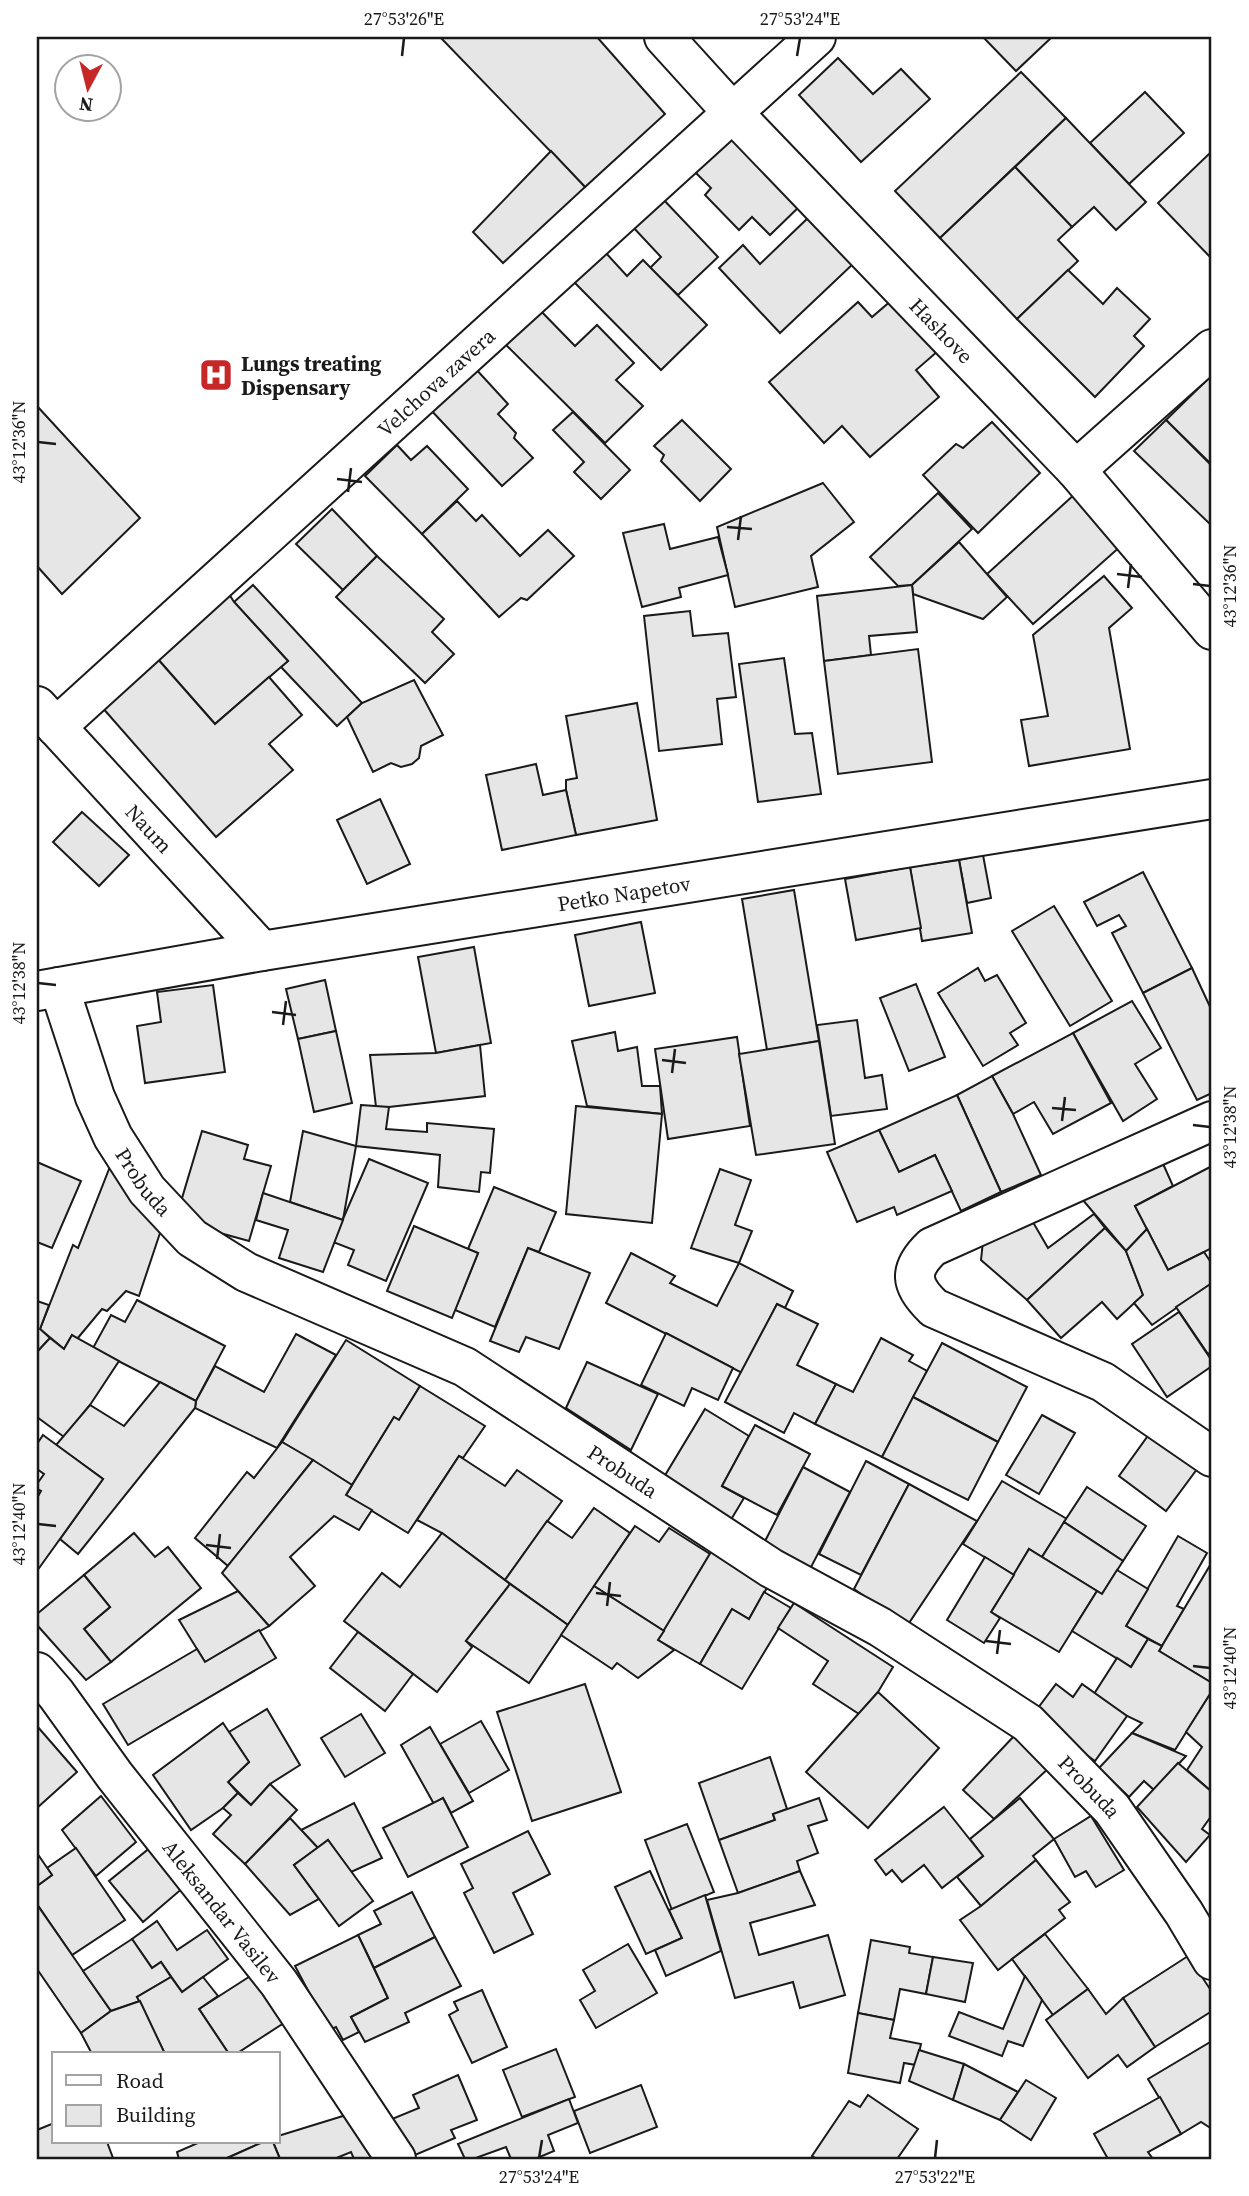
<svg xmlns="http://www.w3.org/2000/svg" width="1249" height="2196" viewBox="0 0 1249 2196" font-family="'Source Serif 4',serif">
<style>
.building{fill:#e6e6e6;stroke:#1a1a1a;stroke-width:2}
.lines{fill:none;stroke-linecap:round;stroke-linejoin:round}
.minor-casing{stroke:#1a1a1a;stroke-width:42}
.minor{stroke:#fff;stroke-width:38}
.ticks{fill:none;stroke:#1a1a1a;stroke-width:2.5}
.labels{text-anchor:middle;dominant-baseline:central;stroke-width:5;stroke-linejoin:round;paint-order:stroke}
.street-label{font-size:21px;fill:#1a1a1a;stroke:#fff}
.poi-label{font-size:21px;font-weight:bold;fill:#1a1a1a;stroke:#fff;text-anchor:start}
.neatline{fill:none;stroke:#1a1a1a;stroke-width:2.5}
.ticks-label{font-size:18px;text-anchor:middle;fill:#1a1a1a}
</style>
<rect width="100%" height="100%" fill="#fff"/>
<g class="building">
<path d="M440 37H597L665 114 585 187Z"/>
<path d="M983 37H1052L1016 71Z"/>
<path d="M838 58 873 94 901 69 930 99 861 162 799 95Z"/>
<path d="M1021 72 1066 118 940 238 895 191Z"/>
<path d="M1145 92 1184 133 1129 184 1090 143Z"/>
<path d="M1066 118 1146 202 1116 230 1094 207 1072 227 1015 167Z"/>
<path d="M734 135 802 204 770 235 752 217 739 230 705 195 711 188 695 172Z"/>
<path d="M551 151 585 187 503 263 473 232Z"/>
<path d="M1212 151V259L1158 203Z"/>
<path d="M1015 167 1072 227 1058 240 1078 261 1017 319 940 238Z"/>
<path d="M661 197 718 257 678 295 650 268 661 257 631 225Z"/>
<path d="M809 217 854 263 780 333 719 268 743 245 760 264Z"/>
<path d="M605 252 627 276 643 260 707 325 661 370 574 282Z"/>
<path d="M1068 270 1103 304 1117 288 1150 319 1134 336 1144 346 1095 397 1017 319Z"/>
<path d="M892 300 938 351 916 370 939 397 870 457 842 426 824 443 769 382 858 302 872 317Z"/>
<path d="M535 305 575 346 597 325 634 363 616 380 643 406 605 443 500 339Z"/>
<path d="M474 367 508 404 498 414 516 433 514 438 533 458 502 486 429 408Z"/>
<path d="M1212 375V465L1166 420Z"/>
<path d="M37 406 140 518 62 594 37 566Z"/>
<path d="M573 412 630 470 601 499 574 472 584 462 553 430Z"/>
<path d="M682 420 731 469 700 501 661 461 664 455 654 446Z"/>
<path d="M1166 420 1212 466V526L1134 451Z"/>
<path d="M992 422 1040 473 978 533 923 475 956 444 963 448Z"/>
<path d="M397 445 411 460 427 446 468 489 422 534 365 476Z"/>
<path d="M823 483 854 522 811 556 818 587 735 607 717 527Z"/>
<path d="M938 493 972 529 912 585 898 586 870 557Z"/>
<path d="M1076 493 1122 545 1033 624 987 574Z"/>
<path d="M457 501 476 521 482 515 520 556 548 530 574 556 527 600 521 598 499 617 422 534Z"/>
<path d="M332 509 377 556 343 590 296 544Z"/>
<path d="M664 524 670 549 718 537 728 575 679 588 681 597 642 607 623 533Z"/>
<path d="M959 542 1007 597 983 619 913 594 912 585Z"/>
<path d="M377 556 444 619 432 632 454 654 425 683 336 597Z"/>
<path d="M1104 576 1132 608 1109 628 1130 749 1029 766 1021 720 1048 716 1033 635Z"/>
<path d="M253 585 362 703 337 726 281 667 288 661 234 602Z"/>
<path d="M912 585 917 632 869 636 871 655 824 661 817 596Z"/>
<path d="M229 594 234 602 288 661 215 724 156 657Z"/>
<path d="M690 611 693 636 728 633 736 697 717 699 722 744 659 751 644 616Z"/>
<path d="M918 649 932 762 838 774 824 661Z"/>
<path d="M156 657 215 724 269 677 302 715 269 744 293 770 216 837 101 706Z"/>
<path d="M784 658 795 734 812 733 821 794 758 802 739 664Z"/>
<path d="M414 680 443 735 421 746 419 758 412 764 401 767 391 763 373 772 347 717 362 703Z"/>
<path d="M637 703 657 820 576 835 566 790V780L577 778 566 716Z"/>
<path d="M536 764 543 795 566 790 576 835 502 850 486 775Z"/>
<path d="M380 799 410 864 367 884 337 820Z"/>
<path d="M82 812 129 855 99 886 53 842Z"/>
<path d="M983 855 991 898 967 903 959 860Z"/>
<path d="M959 860 972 933 922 941 910 867Z"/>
<path d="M910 867 921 928 856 940 845 879Z"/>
<path d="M1143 872 1192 968 1143 993 1112 933 1126 926 1119 915 1097 926 1084 902Z"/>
<path d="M794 890 819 1041 767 1050 742 899Z"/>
<path d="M1054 906 1112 1001 1070 1026 1012 931Z"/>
<path d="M641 922 655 993 589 1006 575 935Z"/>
<path d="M474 947 491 1043 436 1053 418 957Z"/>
<path d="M978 968 985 981 997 975 1026 1023 1010 1033 1018 1045 983 1066 938 993Z"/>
<path d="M1192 968 1212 1011V1093L1197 1100 1143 993Z"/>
<path d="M325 980 336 1031 298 1039 286 989Z"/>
<path d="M916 984 945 1057 909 1071 880 998Z"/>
<path d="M213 985 225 1072 145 1083 137 1026 161 1022 157 992Z"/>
<path d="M1132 1001 1161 1048 1135 1064 1157 1099 1123 1121 1073 1033Z"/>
<path d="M857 1020 865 1078 882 1075 887 1109 831 1116 817 1025Z"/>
<path d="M336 1031 352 1103 314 1112 298 1039Z"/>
<path d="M615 1032 618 1051 637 1047 642 1086H660L662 1114 587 1106 572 1041Z"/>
<path d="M1073 1033 1111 1103 1053 1134 1034 1102 1013 1114 992 1076Z"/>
<path d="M737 1037 750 1126 668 1139 655 1049Z"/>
<path d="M819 1041 835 1144 756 1155 739 1054Z"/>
<path d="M480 1045 485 1096 389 1107H376L370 1055 436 1053Z"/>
<path d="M992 1076 1013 1114 1041 1175 1001 1192 957 1095Z"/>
<path d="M957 1095 1001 1192 961 1211 935 1155 899 1172 879 1130Z"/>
<path d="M361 1105 389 1107 386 1129 427 1132V1123L494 1129 490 1173 481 1172 479 1192 438 1187 440 1155 356 1146Z"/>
<path d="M576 1106 662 1114 652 1223 566 1214Z"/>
<path d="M879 1130 899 1172 935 1155 952 1191 897 1215 894 1207 857 1222 827 1152Z"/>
<path d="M202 1131 248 1145 244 1159 271 1166 249 1241 209 1230 180 1205Z"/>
<path d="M303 1131 356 1146 343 1220 290 1202Z"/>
<path d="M1160 1157 1173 1186 1135 1206 1147 1229 1126 1251 1082 1199Z"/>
<path d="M113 1159 160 1233 139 1296 126 1291 107 1311 102 1309 77 1339 72 1335 64 1349 40 1329 73 1245 78 1248Z"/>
<path d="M369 1159 428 1183 386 1281 348 1265 354 1250 333 1242Z"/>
<path d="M37 1162 81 1181 52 1248 37 1242Z"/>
<path d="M1212 1166V1248L1168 1270 1135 1206Z"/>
<path d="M720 1169 751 1180 735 1225 752 1231 739 1263 691 1248Z"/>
<path d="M494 1187 556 1212 539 1252 528 1248 495 1327 455 1310 478 1253 468 1249Z"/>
<path d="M263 1193 343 1220 323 1272 279 1258 288 1230 256 1220Z"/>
<path d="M1094 1214 1105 1228 1027 1300 981 1260 983 1241 1030 1217 1048 1248Z"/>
<path d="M414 1226 478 1253 452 1318 387 1291Z"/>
<path d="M1105 1228 1126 1251 1143 1295 1117 1319 1102 1302 1061 1338 1027 1300Z"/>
<path d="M1147 1229 1168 1270 1204 1252 1212 1264V1283L1152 1325 1134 1303 1143 1295 1126 1251Z"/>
<path d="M528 1248 590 1273 559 1349 526 1337 519 1352 490 1341Z"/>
<path d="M631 1253 675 1276 670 1283 717 1306 739 1263 793 1291 785 1308 777 1304 742 1373 606 1303Z"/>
<path d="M1212 1283V1351L1208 1354 1176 1307Z"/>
<path d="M137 1300 225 1346 196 1401 93 1348 111 1315 125 1322Z"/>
<path d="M37 1301 49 1305 40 1329 50 1338 37 1352Z"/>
<path d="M777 1304 818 1324 797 1365 836 1384 815 1424 794 1413 784 1433 725 1402Z"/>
<path d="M1179 1312 1212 1361V1366L1167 1397 1132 1344Z"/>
<path d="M666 1333 733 1368 718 1400 692 1388 684 1406 641 1385Z"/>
<path d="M296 1334 336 1355 277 1448 195 1408 196 1401 215 1366 264 1392Z"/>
<path d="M72 1335 119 1361 90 1405 64 1437 37 1417V1352L50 1338 64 1349Z"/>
<path d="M881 1338 913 1355 909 1361 927 1371 882 1457 815 1424 836 1384 853 1392Z"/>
<path d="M346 1340 420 1386 399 1420 394 1417 352 1485 282 1442Z"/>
<path d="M942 1343 1027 1387 998 1442 913 1397Z"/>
<path d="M587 1362 658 1394 631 1450 566 1408Z"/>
<path d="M160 1382 196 1401 195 1408 78 1554 60 1539 103 1479 56 1445 90 1405 124 1426Z"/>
<path d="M420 1386 485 1426 463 1458 459 1456 408 1533 346 1495 394 1417 399 1420Z"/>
<path d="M913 1397 998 1442 968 1500 882 1457Z"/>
<path d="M705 1409 749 1436 722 1486 744 1498 726 1528 658 1487Z"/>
<path d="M1042 1415 1075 1433 1039 1494 1006 1475Z"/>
<path d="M755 1425 810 1454 777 1515 722 1486Z"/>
<path d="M1155 1426 1203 1461 1166 1511 1119 1476Z"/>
<path d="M43 1435 103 1479 37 1571V1498L41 1491 37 1489V1484L44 1474 37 1469V1444Z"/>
<path d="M282 1442 313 1460 228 1566 195 1538 247 1472 254 1478Z"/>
<path d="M459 1456 505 1486 517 1470 562 1501 505 1580 442 1533 417 1520Z"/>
<path d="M313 1460 352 1485 346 1495 372 1510 359 1530 334 1516 290 1557 315 1586 269 1626 222 1573Z"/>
<path d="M866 1461 909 1484 861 1575 819 1554Z"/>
<path d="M803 1467 850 1492 809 1571 762 1547Z"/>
<path d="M1002 1481 1067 1519 1042 1557 1029 1549 1014 1575 963 1544Z"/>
<path d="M909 1484 977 1521 907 1626 854 1589Z"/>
<path d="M1087 1487 1146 1526 1123 1561 1064 1522Z"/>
<path d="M594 1508 630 1533 568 1625 505 1580 547 1521 572 1538Z"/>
<path d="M1064 1522 1123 1561 1102 1594 1042 1557Z"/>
<path d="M635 1526 659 1542 669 1528 710 1554 664 1631 594 1586Z"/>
<path d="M134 1533 155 1557 168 1547 201 1588 111 1662 84 1629 110 1607 84 1575Z"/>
<path d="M442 1533 510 1584 466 1641 472 1647 437 1692 344 1621 382 1573 400 1587Z"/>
<path d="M1178 1536 1207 1553 1177 1606 1184 1609 1162 1646 1126 1626Z"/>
<path d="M717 1542 771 1581 749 1619 732 1609 700 1664 658 1640Z"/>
<path d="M1029 1549 1097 1591 1059 1652 991 1612Z"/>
<path d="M985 1557 1014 1575 991 1612 1000 1618 984 1643 947 1620Z"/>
<path d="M1212 1562V1683L1159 1651Z"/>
<path d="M1117 1570 1148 1589 1126 1626 1148 1639 1131 1667 1072 1631 1097 1591 1102 1594Z"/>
<path d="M84 1575 110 1607 84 1629 111 1662 86 1680 37 1625V1614Z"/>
<path d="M510 1584 568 1625 529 1683 466 1641Z"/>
<path d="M594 1586 664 1631 658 1640 674 1650 638 1678 617 1663 612 1669 561 1635Z"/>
<path d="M238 1591 269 1626 205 1662 179 1620Z"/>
<path d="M764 1592 791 1608 742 1689 700 1664 732 1609 749 1619Z"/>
<path d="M794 1603 893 1667 878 1692 859 1714 813 1684 828 1661 778 1628Z"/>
<path d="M259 1630 276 1658 128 1745 103 1704 197 1649 205 1662Z"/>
<path d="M358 1632 413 1674 385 1711 330 1668Z"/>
<path d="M1148 1639 1162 1646 1159 1651 1212 1683V1691L1175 1750 1132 1733 1142 1723 1127 1716 1094 1694 1117 1658 1131 1667Z"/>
<path d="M585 1684 621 1792 532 1821 497 1712Z"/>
<path d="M1056 1684 1073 1697 1082 1684 1127 1716 1095 1761 1032 1716Z"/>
<path d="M1212 1691V1792L1187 1770 1202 1747 1186 1732Z"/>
<path d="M878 1692 939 1748 868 1828 806 1772Z"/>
<path d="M267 1709 300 1765 270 1784 251 1805 228 1782 249 1762 229 1732Z"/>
<path d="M361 1714 385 1753 345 1777 321 1738Z"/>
<path d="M481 1721 509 1770 469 1793 440 1744Z"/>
<path d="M223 1723 249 1762 228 1782 238 1793 223 1808 191 1830 153 1775Z"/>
<path d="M37 1726 77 1772 37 1808Z"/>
<path d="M430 1727 473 1801 451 1813 443 1798 434 1804 401 1745Z"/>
<path d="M1132 1733 1186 1756 1154 1790 1144 1781 1129 1797 1099 1768Z"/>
<path d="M1016 1734 1051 1766 994 1819 963 1790Z"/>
<path d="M770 1757 787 1809 773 1814 775 1820 719 1840 699 1783Z"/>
<path d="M1178 1763 1212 1792V1815L1202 1829 1210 1835 1186 1862 1137 1807Z"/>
<path d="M270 1784 297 1810 245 1864 213 1834 231 1815 223 1808 238 1793 251 1805Z"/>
<path d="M101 1796 136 1842 96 1876 62 1830Z"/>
<path d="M443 1798 468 1847 408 1877 383 1828Z"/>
<path d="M819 1798 827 1820 808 1826 818 1853 797 1861 800 1871 738 1893 719 1840 775 1820 773 1814Z"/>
<path d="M1020 1798 1054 1839 1033 1856 1036 1860 981 1906 957 1877 983 1856 970 1839Z"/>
<path d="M354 1803 382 1858 351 1872 328 1840 318 1848 301 1830Z"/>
<path d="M944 1807 983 1856 942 1888 924 1865 902 1882 892 1870 886 1875 875 1860Z"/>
<path d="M1091 1816 1124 1870 1096 1887 1086 1871 1075 1877 1054 1839Z"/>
<path d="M290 1818 318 1848 294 1865 319 1899 290 1915 245 1864Z"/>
<path d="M687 1824 714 1892 672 1910 645 1840Z"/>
<path d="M528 1831 550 1874 513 1893 533 1934 494 1953 464 1893 473 1888 461 1864Z"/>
<path d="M328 1840 373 1901 339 1926 294 1865Z"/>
<path d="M151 1847 184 1887 143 1922 109 1881Z"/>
<path d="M76 1848 125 1920 72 1955 37 1904V1886L52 1875 47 1868Z"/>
<path d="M37 1853 52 1875 37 1886Z"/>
<path d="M1036 1860 1070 1902 1059 1910 1065 1918 998 1970 960 1920 981 1906Z"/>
<path d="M650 1871 682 1938 646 1954 615 1887Z"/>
<path d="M800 1871 815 1905 750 1923 759 1955 828 1935 845 1995 800 2008 793 1982 735 1998 707 1900 738 1893Z"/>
<path d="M412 1892 435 1937 374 1968 358 1935 381 1924 374 1911Z"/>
<path d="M705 1895 721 1951 666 1976 655 1950 682 1938 669 1910Z"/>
<path d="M38 1906 111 2011 81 2033 37 1969Z"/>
<path d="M157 1921 177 1950 207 1930 228 1959 182 1992 161 1962 152 1968 132 1939Z"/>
<path d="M1045 1934 1088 1989 1053 2015 1012 1959Z"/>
<path d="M358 1935 388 1998 351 2017 359 2032 343 2040 336 2027 329 2030 295 1966Z"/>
<path d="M435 1937 461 1986 405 2013 409 2022 365 2042 351 2017 388 1998 374 1968Z"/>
<path d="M132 1939 152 1968 161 1962 171 1977 137 1997 140 2001 111 2011 83 1971Z"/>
<path d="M871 1940 910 1947 909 1953 933 1957 926 1994 900 1989 894 2020 858 2013Z"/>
<path d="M628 1944 657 1993 596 2028 580 2000 595 1991 583 1970Z"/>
<path d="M1188 1956 1212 1992V2011L1155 2047 1123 1998Z"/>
<path d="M933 1957 973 1963 965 2002 926 1994Z"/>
<path d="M255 1973 287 2021 236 2054H229L199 2009Z"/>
<path d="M1025 1976 1042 2000 1023 2046 1008 2041 1002 2056 949 2036 959 2012 1003 2029Z"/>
<path d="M171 1977 182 1992 203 1977 218 1996 199 2009 229 2054H165L137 1997Z"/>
<path d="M1088 1989 1106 2014 1123 1998 1155 2047 1127 2067 1118 2055 1088 2078 1046 2020Z"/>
<path d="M482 1990 507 2047 472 2063 449 2015 458 2010 454 2002Z"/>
<path d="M140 2001 165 2054H92L81 2033 111 2011Z"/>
<path d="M858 2013 894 2020 890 2038 921 2044 916 2065 904 2063 900 2083 848 2073Z"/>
<path d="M1212 2041V2129L1201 2122 1181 2134 1148 2079Z"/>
<path d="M556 2049 575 2097 522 2117 503 2070Z"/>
<path d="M919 2050 964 2064 953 2100 909 2081Z"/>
<path d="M964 2064 1018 2092 1000 2120 953 2100Z"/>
<path d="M458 2075 477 2120 451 2130 455 2138 408 2158 392 2119 419 2108 413 2095Z"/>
<path d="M1026 2080 1056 2098 1031 2140 1000 2120Z"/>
<path d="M641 2085 657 2127 590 2153 574 2111Z"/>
<path d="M868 2095 918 2129 897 2159H817L812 2156 849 2101 860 2107Z"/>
<path d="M1160 2097 1181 2134 1148 2152 1153 2159H1108L1094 2134Z"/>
<path d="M569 2099 578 2123 548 2135 554 2151 535 2159H511L506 2147 473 2159H465L458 2144Z"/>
<path d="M356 2112 384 2159H354L351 2152 334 2159H280L273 2142H278V2136Z"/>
<path d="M54 2123V2142H107L113 2158 37 2159V2130Z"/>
<path d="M200 2142H263L225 2159H179L177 2152Z"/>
<path d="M263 2142H273L280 2159H225Z"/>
</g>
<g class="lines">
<defs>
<g id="minor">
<path id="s1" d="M664 37 733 113 1076 470 1212 630"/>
<path d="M1076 470 1212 349"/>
<path id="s2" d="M37 706 262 951"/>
<path id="s3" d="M56 727 816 37"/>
<path id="s4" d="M59 987 95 1097 113 1137 147 1190 192 1238 246 1272 465 1367 771 1568 880 1627 1028 1723 1112 1809 1184 1913 1212 1960"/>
<path id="s5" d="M37 991 262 951 1212 799"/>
<path d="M1212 1121 932 1247C908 1270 910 1285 934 1308L1103 1382 1212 1457"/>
<path id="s6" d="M37 1672 56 1694 115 1776 279 1983 396 2159"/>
</g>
</defs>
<use href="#minor" class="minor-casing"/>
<use href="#minor" class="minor"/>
</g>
<path class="ticks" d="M402 56 404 38M797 56 800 38M38 442 56 444M337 479 362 482M348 492 351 468M727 527 752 529M738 540 741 516M1117 574 1142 577M1193 584 1210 586M1128 588 1131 564M38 983 56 985M272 1012 296 1015M283 1025 286 1001M662 1060 686 1063M672 1073 675 1049M1052 1108 1076 1110M1062 1121 1065 1097M1193 1125 1210 1127M38 1524 56 1526M206 1545 231 1548M217 1559 220 1534M596 1593 621 1596M607 1606 610 1582M986 1641 1011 1644M997 1654 1000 1630M1193 1666 1210 1668M539 2158 542 2140M935 2158 937 2140"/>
<defs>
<symbol id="hospital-square" viewBox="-11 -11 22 22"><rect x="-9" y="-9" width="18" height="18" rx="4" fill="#c62828" stroke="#fff"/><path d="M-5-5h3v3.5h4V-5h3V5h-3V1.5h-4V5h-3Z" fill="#fff"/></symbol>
</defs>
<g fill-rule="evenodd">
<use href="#hospital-square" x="197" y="356" width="38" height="38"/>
</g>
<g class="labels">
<g class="street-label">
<text stroke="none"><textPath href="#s1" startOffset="404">Hashove</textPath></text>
<text stroke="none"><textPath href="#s3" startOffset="513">Velchova zavera</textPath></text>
<text stroke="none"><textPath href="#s2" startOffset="166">Naum</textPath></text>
<text stroke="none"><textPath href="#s5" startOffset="595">Petko Napetov</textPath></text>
<text stroke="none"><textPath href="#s4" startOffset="214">Probuda</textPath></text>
<text stroke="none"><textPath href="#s4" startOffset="780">Probuda</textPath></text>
<text stroke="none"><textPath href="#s4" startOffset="1346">Probuda</textPath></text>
<text stroke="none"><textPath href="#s6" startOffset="303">Aleksandar Vasilev</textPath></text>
</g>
<g class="poi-label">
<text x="241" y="363">Lungs treating<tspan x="241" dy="24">Dispensary</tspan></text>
</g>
</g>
<rect width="1249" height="2196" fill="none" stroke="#ffffff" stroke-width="77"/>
<rect x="52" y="2052" width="228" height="91" fill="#ffffff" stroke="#a3a3a3" stroke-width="2"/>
<rect x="66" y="2075" width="35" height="10" fill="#ffffff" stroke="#a3a3a3" stroke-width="2"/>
<text x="116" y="2088" font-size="21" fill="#1a1a1a">Road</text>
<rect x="66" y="2105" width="35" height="21" fill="#e6e6e6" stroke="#a3a3a3" stroke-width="2"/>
<text x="116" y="2122" font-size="21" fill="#1a1a1a">Building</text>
<g transform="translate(88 88) rotate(187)"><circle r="33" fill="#ffffff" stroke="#a3a3a3" stroke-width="2"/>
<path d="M0-5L12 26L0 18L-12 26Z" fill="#c62828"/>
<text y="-10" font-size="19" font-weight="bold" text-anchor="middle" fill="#1a1a1a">N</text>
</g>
<rect x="38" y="38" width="1172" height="2120" class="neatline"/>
<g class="ticks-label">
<text x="404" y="25">27°53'26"E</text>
<text x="800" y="25">27°53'24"E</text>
<text transform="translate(19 442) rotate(-90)" y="6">43°12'36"N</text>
<text transform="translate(1230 586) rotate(-90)" y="6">43°12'36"N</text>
<text transform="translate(19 983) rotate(-90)" y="6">43°12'38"N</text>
<text transform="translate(1230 1127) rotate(-90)" y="6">43°12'38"N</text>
<text transform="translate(19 1524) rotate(-90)" y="6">43°12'40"N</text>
<text transform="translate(1230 1668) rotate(-90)" y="6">43°12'40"N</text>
<text x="539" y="2183">27°53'24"E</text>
<text x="935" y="2183">27°53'22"E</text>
</g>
</svg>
